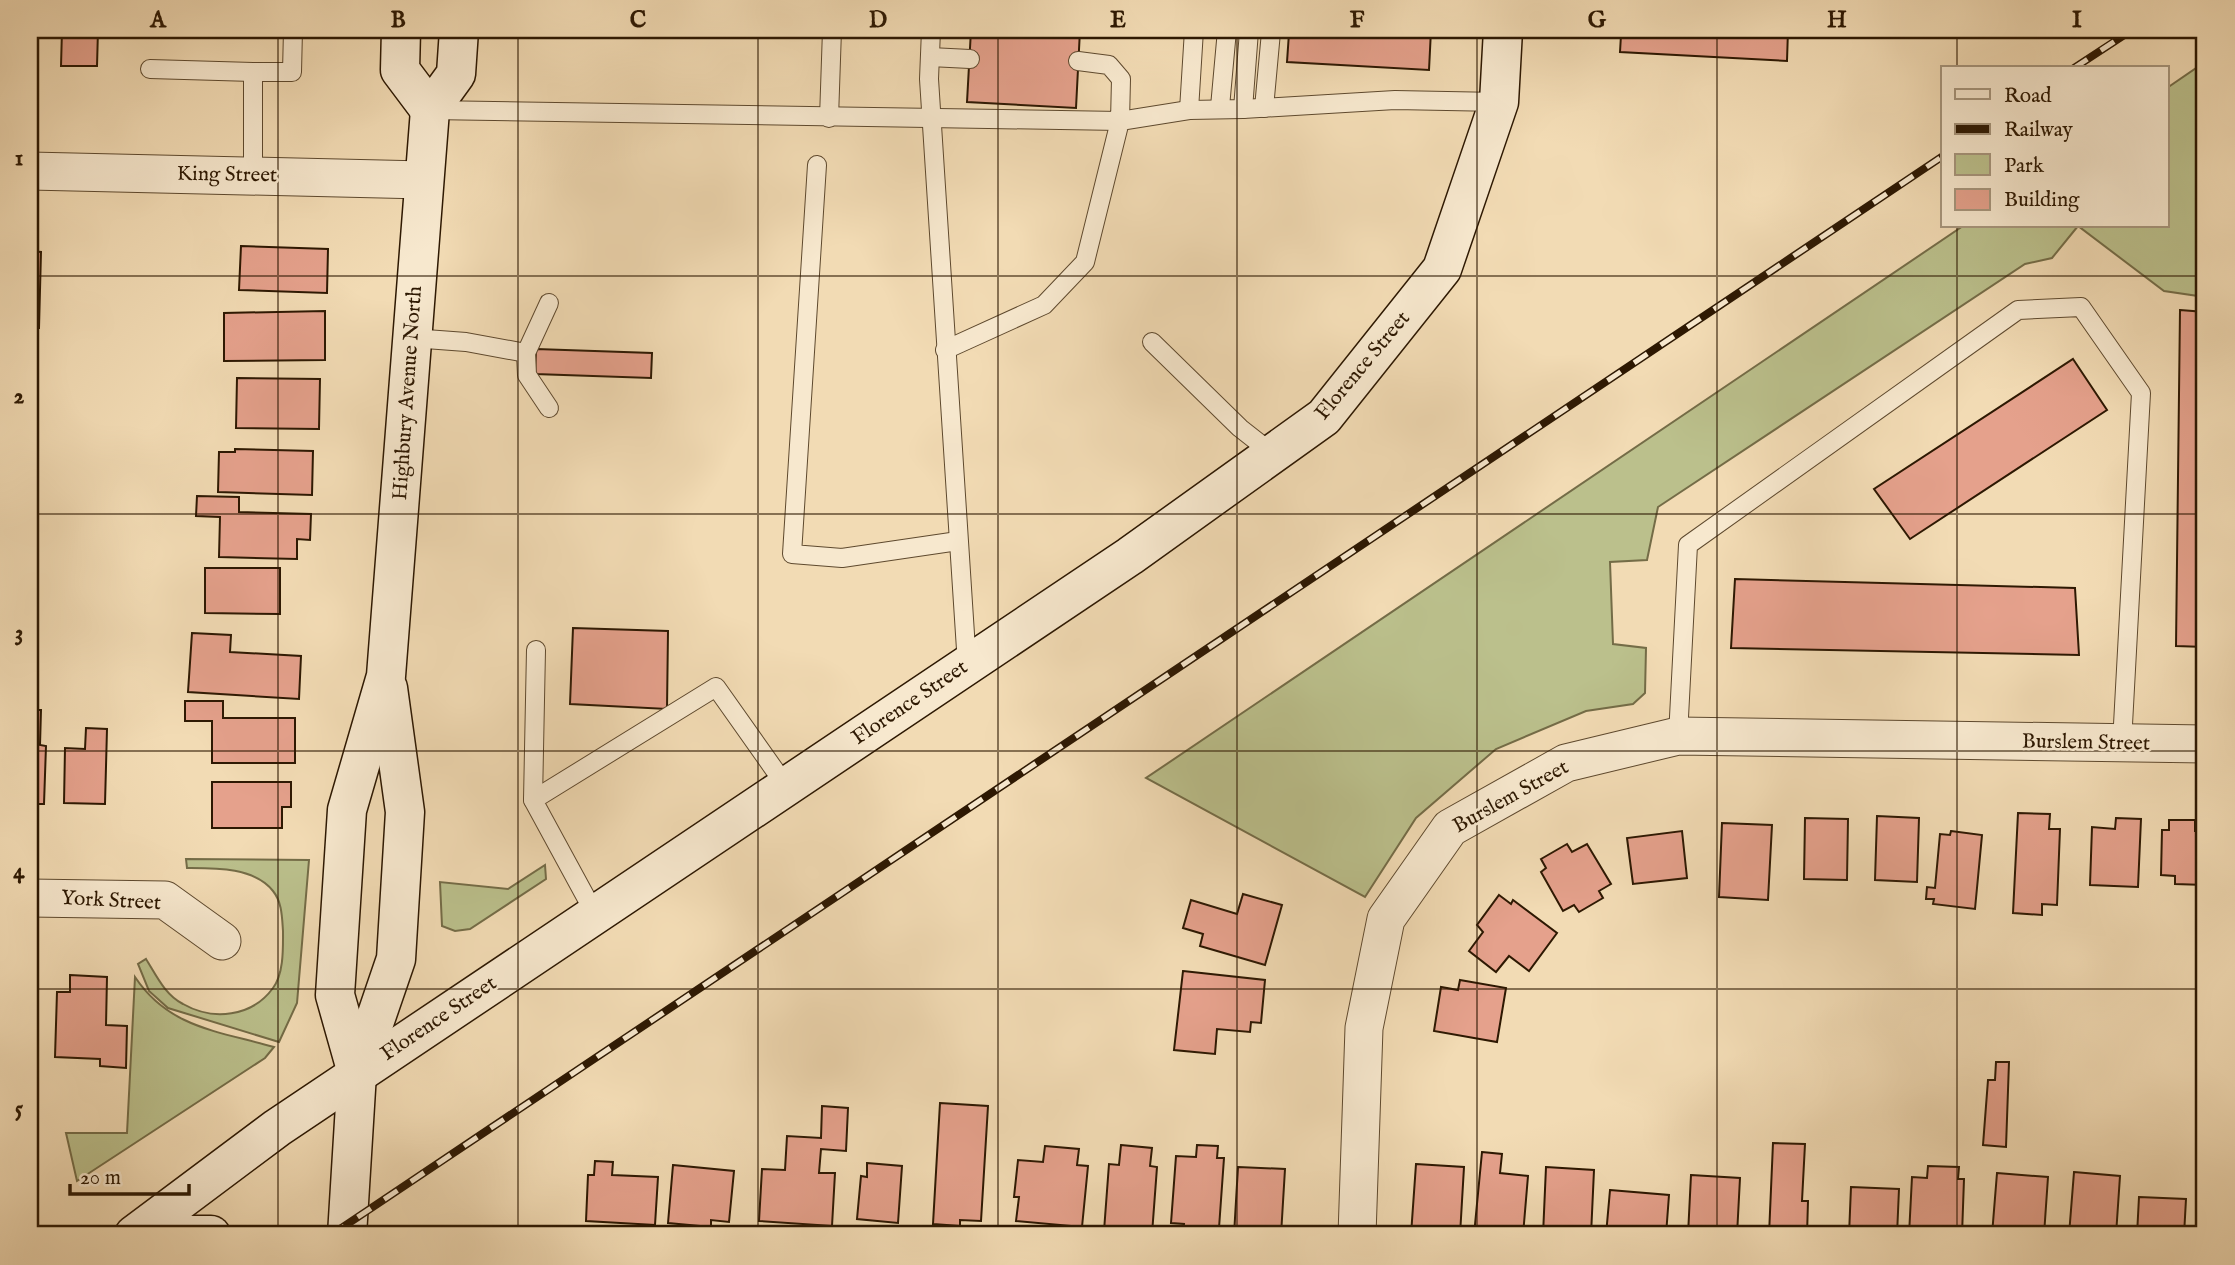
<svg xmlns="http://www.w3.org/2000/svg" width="2235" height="1265" viewBox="0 0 2235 1265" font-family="'IM FELL English',serif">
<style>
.green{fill:#bbc08c;stroke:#746c47;stroke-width:2}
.building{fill:#e5a18c;stroke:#2d1802;stroke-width:2}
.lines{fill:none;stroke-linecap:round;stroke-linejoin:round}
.service-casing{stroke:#5e492e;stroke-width:20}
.minor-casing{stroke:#5e492e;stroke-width:39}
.secondary-casing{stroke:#2d1802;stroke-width:41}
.service{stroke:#f7e8ce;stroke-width:18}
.minor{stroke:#f7e8ce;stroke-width:37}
.secondary{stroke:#f7e8ce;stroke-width:38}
.rail-casing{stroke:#2d1802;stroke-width:8}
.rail{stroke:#f7e8ce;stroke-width:5;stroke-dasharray:16;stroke-linecap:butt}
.grid{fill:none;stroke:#2d1802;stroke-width:2;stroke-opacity:0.55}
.labels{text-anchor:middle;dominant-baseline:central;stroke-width:5;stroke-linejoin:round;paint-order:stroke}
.street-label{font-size:21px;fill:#2d1802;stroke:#f7e8ce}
.neatline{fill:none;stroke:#2d1802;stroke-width:2.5}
.grid-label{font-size:23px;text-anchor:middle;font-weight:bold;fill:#2d1802}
</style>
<rect width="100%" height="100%" fill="#f2dbb4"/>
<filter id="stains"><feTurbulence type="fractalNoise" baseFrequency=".00286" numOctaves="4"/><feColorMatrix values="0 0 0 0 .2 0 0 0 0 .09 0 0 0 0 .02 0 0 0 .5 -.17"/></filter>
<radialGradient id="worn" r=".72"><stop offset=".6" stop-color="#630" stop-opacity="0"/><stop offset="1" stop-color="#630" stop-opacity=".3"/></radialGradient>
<g class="green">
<path d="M2205 62V297L2164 291 2078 226 2052 258 2025 264 1658 507 1647 560 1610 562 1613 644 1646 648 1645 693 1633 704 1586 711 1496 749 1416 818 1365 897 1146 778 1963 226H2167V88Z"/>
<path d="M186 859 309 860 297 1003 279 1042 168 1008 149 991 138 964 146 959C156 975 165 995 183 1004 213 1021 252 1017 273 988 284 973 283 948 283 931 282 917 282 902 273 891 254 867 214 868 187 868Z"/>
<path d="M545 865 546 879 470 929 455 931 442 926 440 882 508 889Z"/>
<path d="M135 977C169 1028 218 1031 274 1047L265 1058 77 1181 66 1133H127Z"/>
</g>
<g class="building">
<rect x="30" y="30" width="7" height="36"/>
<path d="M62 30H98L97 66H61Z"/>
<path d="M971 30H1080L1076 108 967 102Z"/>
<path d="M1243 30H1431L1429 70 1287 62 1289 33Z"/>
<path d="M1580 30H1788L1787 61 1620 52 1621 35Z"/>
<path d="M241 246 328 249 327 293 239 290Z"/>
<path d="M30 251 41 252 39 328H30Z"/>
<path d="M2180 310 2205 312V647L2176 646Z"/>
<path d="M325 311V360L224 361V313Z"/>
<path d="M536 349 652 353 651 378 535 374Z"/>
<path d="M2073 359 2107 410 1910 539 1874 489Z"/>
<path d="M237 378 320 379 319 429 236 428Z"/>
<path d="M235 449 313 451 312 495 218 492 219 452H235Z"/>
<path d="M197 496 239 497V512L311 514 310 540 297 539V559L219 557 220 517 196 516Z"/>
<path d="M205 568H280V614L205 613Z"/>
<path d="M1735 579 2075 588 2079 655 1731 648Z"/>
<path d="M573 628 668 631 667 709 570 704Z"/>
<path d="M192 633 231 635 230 652 301 656 299 699 188 692Z"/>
<path d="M185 701H223V718H295V763H212V721H185Z"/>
<path d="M30 710H41L40 745 46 746 44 804H30Z"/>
<path d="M86 728 107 729 105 804 64 803 65 748 85 749Z"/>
<path d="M212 782H291V807H282V828H212Z"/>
<path d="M2018 813 2050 814 2049 829H2060L2057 905 2042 904V915L2013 913Z"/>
<path d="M1877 816 1919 818 1917 882 1875 880Z"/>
<path d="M1805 818 1848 819 1847 880 1804 879Z"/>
<path d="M2116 818 2141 819 2138 887 2090 885 2092 827 2115 829Z"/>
<path d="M2169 820H2195V831H2205V885L2175 884V876L2161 875 2162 830H2169Z"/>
<path d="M1722 823 1772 825 1768 900 1719 897Z"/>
<path d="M1682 831 1687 878 1633 884 1627 838Z"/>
<path d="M1951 831 1982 835 1975 909 1933 904 1934 899H1926L1927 887 1935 888 1940 834 1950 835Z"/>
<path d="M1567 844 1572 852 1587 844 1611 884 1599 891 1603 898 1579 912 1574 905 1563 911 1541 872 1546 868 1541 859Z"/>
<path d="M1243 894 1282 905 1265 965 1200 946 1203 934 1183 928 1191 900 1237 914Z"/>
<path d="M1499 895 1511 904 1513 900 1557 933 1529 971 1509 956 1496 972 1469 951 1483 932 1477 925Z"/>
<path d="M1183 971 1265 980 1261 1023 1251 1022 1250 1032 1217 1029 1215 1054 1174 1050Z"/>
<path d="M70 975 107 977 106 1025 127 1026 126 1068 100 1066V1059L55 1057 57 992H70Z"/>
<path d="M1460 980 1506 988 1497 1042 1434 1031 1441 987 1458 990Z"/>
<path d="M1996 1062H2009L2006 1147 1983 1145 1988 1080H1995Z"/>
<path d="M940 1103 988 1106 981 1221 960 1220V1226L933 1224Z"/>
<path d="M822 1106 848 1108 846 1151 821 1149 819 1173H835L832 1226 759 1221 762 1169 785 1170 787 1136 821 1138Z"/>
<path d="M1773 1143 1805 1144 1802 1201H1808L1807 1235H1769Z"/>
<path d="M1121 1145 1152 1148 1150 1166 1157 1167 1152 1234 1108 1235V1231H1104L1109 1164 1119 1165Z"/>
<path d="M1197 1145 1218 1146 1217 1158H1224L1219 1228 1203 1227V1234L1183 1232 1184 1224 1171 1223 1176 1156 1196 1157Z"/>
<path d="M1045 1146 1079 1149 1077 1165 1088 1166 1082 1227 1016 1221 1019 1197H1014L1018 1160 1043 1162Z"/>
<path d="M1482 1152 1502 1154 1500 1173 1528 1176 1523 1235H1474Z"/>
<path d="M595 1161 613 1162 612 1175 658 1177 655 1225 586 1221 588 1175H594Z"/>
<path d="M867 1163 902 1166 898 1223 857 1219 861 1176 867 1177Z"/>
<path d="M1416 1164 1464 1167 1460 1235H1411Z"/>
<path d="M673 1165 734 1171 729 1222 711 1220V1227L668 1223Z"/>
<path d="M1928 1166 1959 1167 1958 1179H1964L1962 1235H1909L1912 1177 1927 1178Z"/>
<path d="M1238 1167 1285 1169 1281 1235H1234Z"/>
<path d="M1546 1167 1594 1170 1591 1235H1543Z"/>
<path d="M2074 1172 2120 1176 2116 1235H2069Z"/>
<path d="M1997 1173 2048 1177 2044 1235H1992Z"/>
<path d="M1691 1175 1740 1178 1737 1235H1688Z"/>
<path d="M1851 1187 1899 1189 1897 1235H1849Z"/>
<path d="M1610 1190 1669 1195 1666 1235H1606Z"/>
<path d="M2139 1197 2186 1199 2184 1235H2137Z"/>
</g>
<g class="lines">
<defs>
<g id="service">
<path d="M931 30 929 79 967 665"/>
<path d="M930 57 970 59"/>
<path d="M150 69 253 72"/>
<path d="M1220 107 1227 30"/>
<path d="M1264 108 1271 32"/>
<path d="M1243 109 1249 31"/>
<path d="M430 110 1120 121 1121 79 1109 65 1078 61"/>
<path d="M1189 110 1194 30"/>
<path d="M829 118 832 30"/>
<path d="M817 165 792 554 842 558 958 541"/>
<path d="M253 176V72H292L293 30"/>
<path d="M412 338 466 342 526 353"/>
<path d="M1152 342 1240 428 1273 454"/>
<path d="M945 350 1044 305 1085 262 1120 121 1189 110 1243 109 1395 100 1499 102"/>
<path d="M549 408 527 375 526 353 549 303"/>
<path d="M1678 736 1688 545 2018 310 2081 307 2141 393 2122 743"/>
<path d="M533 800 536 650"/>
<path d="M595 914 533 800 716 687 786 786"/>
</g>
<g id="minor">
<path d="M30 171 424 180"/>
<path d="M30 898 165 900 222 941"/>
<path d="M1357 1235 1364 1028 1386 919 1450 828 1566 763 1678 736 2205 744"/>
</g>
<g id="secondary">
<path d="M401 30 400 70 430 110"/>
<path d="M357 1073 335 995 347 810 386 676 430 110 456 74 459 30"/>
<path d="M134 1235 277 1128 1130 556 1324 417 1442 269 1499 102 1503 30"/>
<path d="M163 1235H211"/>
<path d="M347 1235 357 1073 396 959 405 812 388 688"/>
</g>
</defs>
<use href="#service" class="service-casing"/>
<use href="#minor" class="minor-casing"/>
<use href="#secondary" class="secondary-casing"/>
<use href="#service" class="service"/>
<use href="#minor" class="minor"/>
<use href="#secondary" class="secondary"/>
<defs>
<g id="rail">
<path d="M2074 68 2132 30"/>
<path d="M331 1235 1943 156"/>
</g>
</defs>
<use href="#rail" class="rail-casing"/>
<use href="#rail" class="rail"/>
</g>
<path class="grid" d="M278 30V1235M518 30V1235M758 30V1235M998 30V1235M1237 30V1235M1477 30V1235M1717 30V1235M1957 30V68M1957 226V1235M30 276H2205M30 514H2205M30 751H2205M30 989H2205"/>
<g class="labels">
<g class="street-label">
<text transform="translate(227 175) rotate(1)">King Street</text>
<text transform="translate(1363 366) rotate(-50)">Florence Street</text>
<text transform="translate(408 393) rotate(-86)">Highbury Avenue North</text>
<text transform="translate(910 703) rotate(-34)">Florence Street</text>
<text transform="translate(2086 743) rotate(1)">Burslem Street</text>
<text transform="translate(1511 797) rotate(-29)">Burslem Street</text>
<text transform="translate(111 901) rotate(3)">York Street</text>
<text transform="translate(439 1019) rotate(-34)">Florence Street</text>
</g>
</g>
<rect width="2235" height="1265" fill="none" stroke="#f2dbb4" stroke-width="77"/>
<rect x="1941" y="66" width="228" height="161" fill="#f7e8ce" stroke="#a6957c" stroke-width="2"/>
<rect x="1955" y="89" width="35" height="10" fill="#f7e8ce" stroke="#a6957c" stroke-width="2"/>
<text x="2004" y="102" font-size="21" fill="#2d1802">Road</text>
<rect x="1955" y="124" width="35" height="10" fill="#2d1802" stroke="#a6957c" stroke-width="2"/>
<text x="2004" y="136" font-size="21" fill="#2d1802">Railway</text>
<rect x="1955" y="154" width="35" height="21" fill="#bbc08c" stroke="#a6957c" stroke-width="2"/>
<text x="2004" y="172" font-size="21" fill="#2d1802">Park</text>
<rect x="1955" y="189" width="35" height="21" fill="#e5a18c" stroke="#a6957c" stroke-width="2"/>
<text x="2004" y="206" font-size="21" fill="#2d1802">Building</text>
<path d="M70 1184v10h119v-10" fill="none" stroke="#2d1802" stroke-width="3.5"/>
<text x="80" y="1184" font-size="21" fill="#2d1802" stroke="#f7e8ce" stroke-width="5" paint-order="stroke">20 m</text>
<rect x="38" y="38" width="2158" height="1188" class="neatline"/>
<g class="grid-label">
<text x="158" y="27">A</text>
<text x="398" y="27">B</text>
<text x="638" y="27">C</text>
<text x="878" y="27">D</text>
<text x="1118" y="27">E</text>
<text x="1357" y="27">F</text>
<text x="1597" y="27">G</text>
<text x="1837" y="27">H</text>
<text x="2077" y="27">I</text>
<text x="19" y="165">1</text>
<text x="19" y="403">2</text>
<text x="19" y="640">3</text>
<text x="19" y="878">4</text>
<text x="19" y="1116">5</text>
</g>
<rect width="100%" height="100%" filter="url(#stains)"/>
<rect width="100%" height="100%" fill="url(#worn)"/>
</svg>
